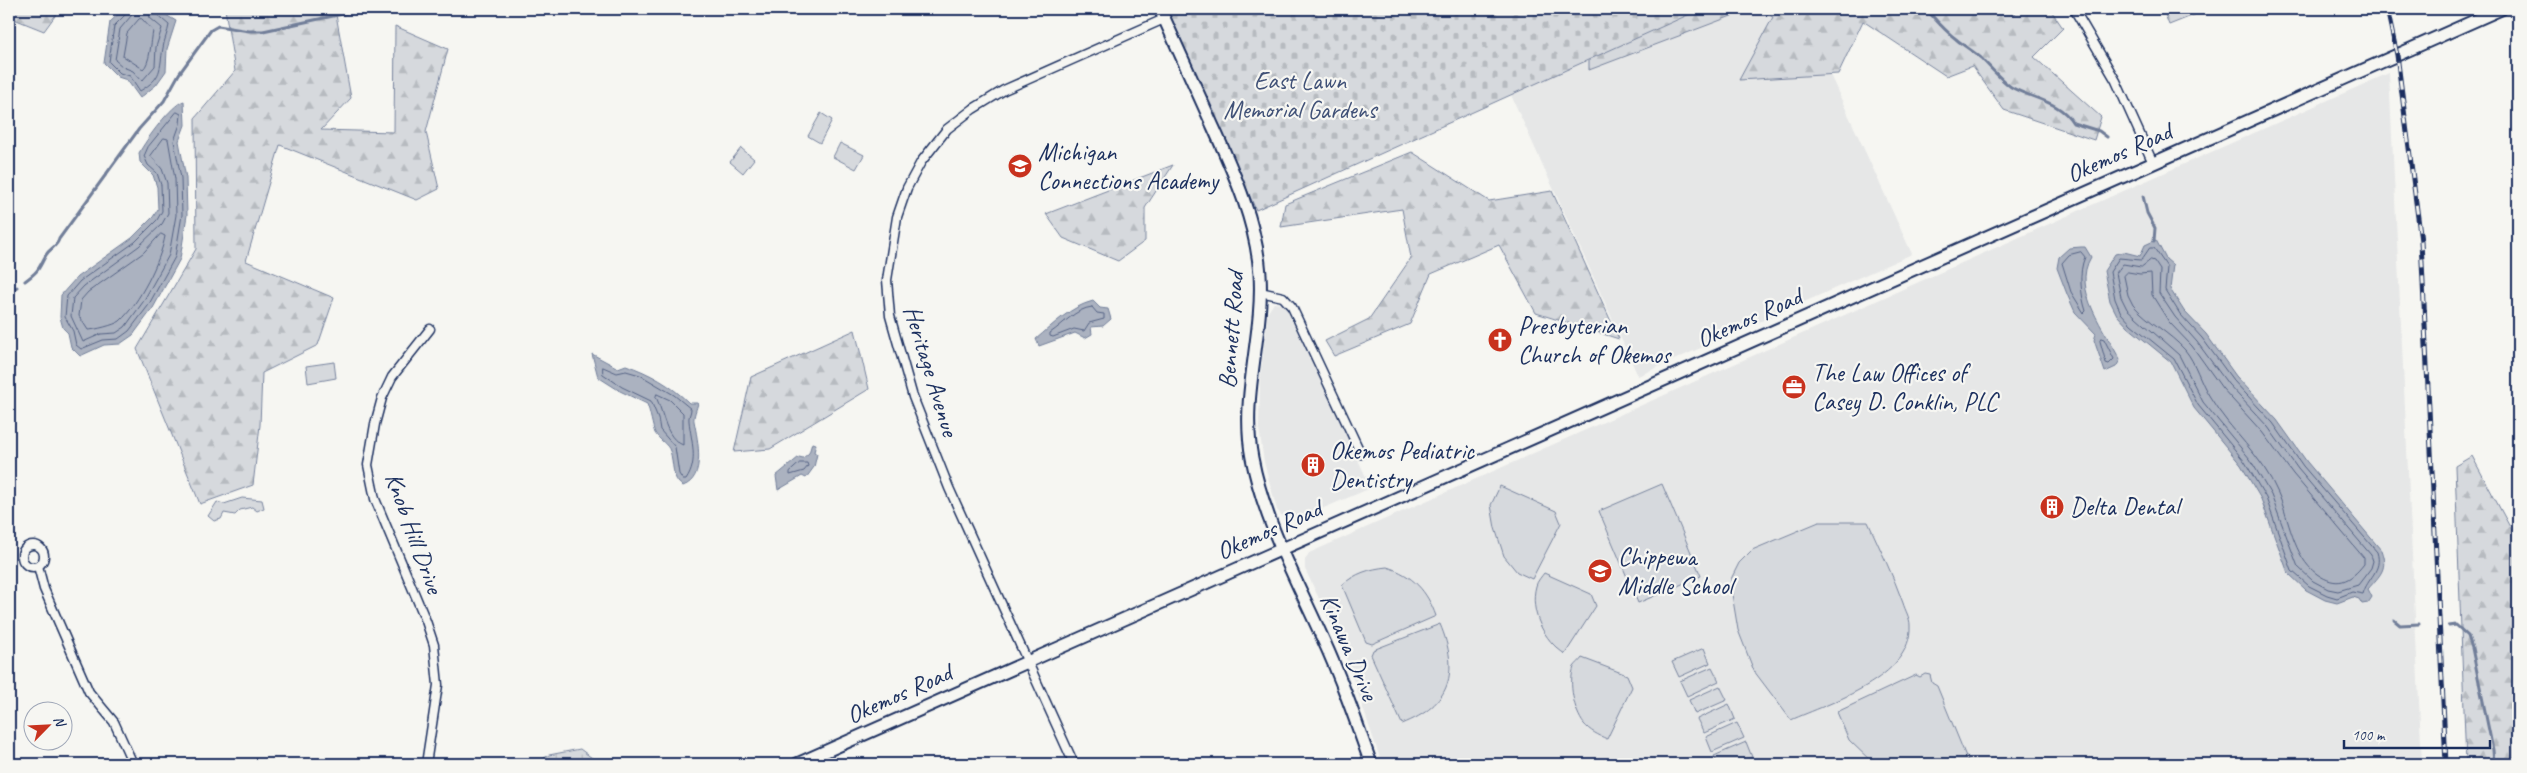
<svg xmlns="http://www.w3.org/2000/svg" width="2527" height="773" viewBox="0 0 2527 773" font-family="Caveat,sans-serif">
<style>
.built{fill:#e6e7e7}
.green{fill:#d6d9dd;stroke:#78849e}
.forest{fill:url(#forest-firs);stroke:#78849e}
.wetland{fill:url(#wetland-marsh);stroke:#78849e}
.cemetery{fill:url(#cemetery-stones);stroke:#78849e}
.water{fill:#abb2c0;stroke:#717e99}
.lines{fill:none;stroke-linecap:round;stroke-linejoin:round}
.shore{stroke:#556385;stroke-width:1}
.stream{stroke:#717e99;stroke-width:3}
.street-casing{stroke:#1b2f5e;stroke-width:11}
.secondary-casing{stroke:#1b2f5e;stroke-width:15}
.street{stroke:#f6f6f2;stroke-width:8}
.secondary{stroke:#f6f6f2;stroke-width:11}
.rail-casing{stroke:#1b2f5e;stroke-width:5}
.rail{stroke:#f6f6f2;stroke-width:3;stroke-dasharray:9;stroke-linecap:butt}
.labels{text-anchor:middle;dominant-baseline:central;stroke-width:4.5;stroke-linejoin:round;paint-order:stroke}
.park-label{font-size:25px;fill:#405177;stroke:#f6f6f2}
.poi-label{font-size:25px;fill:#1b2f5e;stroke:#f6f6f2;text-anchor:start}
.street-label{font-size:25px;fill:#1b2f5e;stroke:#f6f6f2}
</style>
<defs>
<pattern id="forest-firs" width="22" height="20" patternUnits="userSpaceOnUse" patternTransform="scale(1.25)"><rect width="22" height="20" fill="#d6d9dd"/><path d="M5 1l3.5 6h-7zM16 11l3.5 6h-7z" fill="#b7bbc0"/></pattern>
<pattern id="wetland-marsh" width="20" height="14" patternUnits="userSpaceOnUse" patternTransform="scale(1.25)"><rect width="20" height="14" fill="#d6d9dd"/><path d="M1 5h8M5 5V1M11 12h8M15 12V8" fill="none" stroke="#b7bbc0"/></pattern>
<pattern id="cemetery-stones" width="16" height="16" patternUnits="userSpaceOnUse" patternTransform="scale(1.25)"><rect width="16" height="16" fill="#d6d9dd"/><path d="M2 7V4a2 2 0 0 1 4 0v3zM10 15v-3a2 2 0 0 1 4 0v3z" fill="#b7bbc0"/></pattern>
</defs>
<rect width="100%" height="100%" fill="#f6f6f2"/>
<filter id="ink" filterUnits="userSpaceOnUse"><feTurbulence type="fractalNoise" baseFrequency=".02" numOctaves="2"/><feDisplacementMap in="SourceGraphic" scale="10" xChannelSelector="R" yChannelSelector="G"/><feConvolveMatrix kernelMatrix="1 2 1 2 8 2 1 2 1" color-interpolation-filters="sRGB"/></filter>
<g filter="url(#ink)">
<g class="built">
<path d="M1701 9H1800L1912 254 1638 376 1511 95Z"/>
<path d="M2389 73 2422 764H1382L1343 649 1305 569V560L1309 553Z"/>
<path d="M1274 303 1284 304 1297 326 1371 488 1293 521 1285 519 1277 510 1264 462 1259 428 1260 379 1268 312Z"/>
</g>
<g class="green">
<path d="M821 113 832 120 820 143 808 136Z"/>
<path d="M840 143 864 155 856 169 833 157Z"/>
<path d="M741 148 754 159 743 173 730 162Z"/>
<path d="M334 362 336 378 308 383 306 366Z"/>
<path d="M1662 484 1701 576 1638 603 1599 511Z"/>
<path d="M1500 486 1556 511 1561 523 1532 579 1517 572 1504 556 1495 528 1491 505Z"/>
<path d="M242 498 262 500 264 508 257 511 252 507 240 510 235 515 224 513 221 519 214 521 208 516 217 502 224 504Z"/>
<path d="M1819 522H1868C1880 549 1893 575 1903 603 1905 610 1910 618 1910 625 1913 678 1829 703 1791 720L1754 671 1738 630 1731 588V579L1739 563 1752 550Z"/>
<path d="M1387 567C1413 575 1427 591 1436 616L1372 644 1366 642 1342 585C1356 573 1369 569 1387 567Z"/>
<path d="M1544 573 1591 594 1596 606 1565 654C1544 641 1529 611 1536 586 1537 581 1542 576 1544 573Z"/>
<path d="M1440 624C1460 672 1451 705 1402 724L1371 655 1373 650Z"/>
<path d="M1704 648 1710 663 1679 677 1672 662Z"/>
<path d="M1582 658 1627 675 1632 687 1607 739C1598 735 1590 731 1584 724 1574 711 1568 683 1574 667 1576 664 1580 661 1582 658Z"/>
<path d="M1712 667 1719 681 1687 696 1680 681Z"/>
<path d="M1925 674 1930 675 1932 683 1937 686 1969 764H1874L1849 740 1837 712 1916 675 1920 677Z"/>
<path d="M1720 686 1727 700 1695 714 1689 700Z"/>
<path d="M1729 704 1735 719 1704 733 1697 719Z"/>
<path d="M1737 723 1744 738 1712 752 1706 737Z"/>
<path d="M1746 742 1752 757 1735 764H1718L1714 756Z"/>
</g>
<g class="forest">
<path d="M9 9H60L44 31 9 17Z"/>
<path d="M225 9H335L351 98 321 130 394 132 395 26 448 49 426 132 439 189 417 200 280 145 246 261 334 298 318 345 262 373 260 425 253 485 200 504 137 349 196 249 195 118 235 71Z"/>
<path d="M1657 9H1750L1589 70V37Z"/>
<path d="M1756 9H2009L2013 14 2023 9H2050L2063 28 2034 57 2101 117 2094 140 2004 110 1972 66 1946 76 1863 21 1838 74 1739 80 1773 17Z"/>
<path d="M2163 9H2209L2169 25Z"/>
<path d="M1412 152 1489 201 1552 191 1619 339 1536 313 1499 245 1431 274 1410 324 1334 356 1325 341 1369 319 1411 258 1402 209 1281 227 1285 204Z"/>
<path d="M1173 165 1145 208V241L1118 261 1063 238 1046 214Z"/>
<path d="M855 330 869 389 770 449 734 452 751 377Z"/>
<path d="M2472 456 2518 542V627L2515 648 2518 654V764H2466L2455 466Z"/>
</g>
<path class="wetland" d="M580 749 600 764H535L549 755Z"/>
<path class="cemetery" d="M1167 9H1701L1256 210Z"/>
<g class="water">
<path d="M124 9H156L176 21 167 49 166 71 156 85 140 98 127 80 118 77 104 63 110 22Z"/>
<path d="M184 101 185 125 179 141 186 178 187 215 180 259 153 308 133 335 120 344 104 345 80 356 71 347 68 333 63 328 60 317 61 295 77 277 132 238 153 217 158 209 157 187 153 175 140 162 139 153C146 140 171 105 184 101Z"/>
<path d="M2156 240 2166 259 2173 265 2170 289 2184 311 2206 334 2236 376 2277 420 2307 462 2381 550C2388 569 2381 574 2368 589L2372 597 2368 603 2362 604 2359 599 2353 597 2337 603 2325 600 2306 590 2288 573 2261 499 2241 465 2194 408 2171 362 2128 327 2117 315 2110 301 2104 271 2115 254 2124 252 2140 256 2145 245Z"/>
<path d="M2081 247H2085L2091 257C2071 290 2106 331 2120 360L2116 367 2105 372 2094 340 2096 334 2075 312 2067 294 2057 268 2059 257 2069 248Z"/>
<path d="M1093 301 1100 308 1108 309 1111 319 1103 326 1091 327 1092 334 1085 338 1075 333 1039 346 1036 339C1054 324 1070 307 1093 301Z"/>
<path d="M592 354 618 368 626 365C649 373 671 385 689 403H698C697 408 693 417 694 421 698 441 706 478 683 486 671 480 674 462 670 451 668 444 659 440 655 433 653 429 650 411 647 404L620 391 598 377Z"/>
<path d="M812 443 816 444 814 452 817 454 814 467 806 478 802 476 778 490 776 476 799 457 803 458 809 453Z"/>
</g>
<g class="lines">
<g class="shore">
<path d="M127 9 126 14 114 26 109 62 120 73 130 76 140 91C163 77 159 70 163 48 164 40 168 32 169 25L156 14 154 9"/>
<path d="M133 9 131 16 120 29 115 60 123 67 133 71 142 81 155 66 156 47 162 28 150 18 148 9"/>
<path d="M142 19 153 31C151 41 150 64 143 69L123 56 127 33 139 19Z"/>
<path d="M177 112 181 114 180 124 174 141 181 178 182 215 175 257 148 306 129 331 118 339 103 340 81 349 76 345 73 331 65 317 67 296 80 281 135 242 157 220 162 211 161 185 157 173 148 165 144 156 148 147Z"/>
<path d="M164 138 168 139 175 179 176 215 169 255 143 302 125 327 116 333 101 334 83 342 71 316 73 298 84 286 139 246 162 224 168 213 167 183 162 169 151 156Z"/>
<path d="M161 234 165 236C161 260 139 304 120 321 115 325 94 330 88 330L79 316 81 300 88 292 143 253Z"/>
<path d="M2150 248H2154L2167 267 2165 290 2180 314 2202 338 2233 380 2273 423 2303 466 2377 552C2383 571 2367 578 2363 594L2352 592 2337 598 2327 595 2309 586 2292 571 2266 498 2245 462 2198 405 2174 359 2131 324 2121 313 2115 299 2110 272 2119 258 2141 260Z"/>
<path d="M2081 252 2085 257C2078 272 2081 296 2086 311L2084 313 2071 292 2062 263 2069 255Z"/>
<path d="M2151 260 2154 261 2160 270 2159 293 2175 317 2197 342 2228 384 2268 427 2298 469 2371 555 2373 561 2371 568 2358 585 2338 591 2328 589 2313 581 2298 567 2271 495 2250 459 2203 402 2179 355 2127 309 2121 297 2116 273 2123 264 2141 267Z"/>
<path d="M2128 272 2140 274 2151 273 2152 295 2169 322 2192 346 2222 388 2262 432 2293 474 2364 558V564C2350 582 2337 588 2317 574 2293 557 2289 518 2278 493 2262 455 2230 431 2210 397 2200 382 2196 363 2185 350 2170 333 2148 322 2133 305L2128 295 2124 276Z"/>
<path d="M1092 307 1097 313 1104 314V319L1089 323 1084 331 1074 329 1053 337 1050 336V333C1064 324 1075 309 1092 307Z"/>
<path d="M2101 338 2104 339 2114 359 2109 364 2106 363 2100 341Z"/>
<path d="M603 367 617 373 626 371 640 375 674 395 691 409C691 413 688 417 689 421 691 441 699 461 686 480H683L679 474 675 447 660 430 658 418 651 401 622 387 603 374Z"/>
<path d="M657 394 670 400 683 413V445C665 438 664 413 656 397Z"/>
<path d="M800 463H807L808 466 804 471 790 475V472Z"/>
</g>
<g class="stream">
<path d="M1926 9C1935 19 1945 31 1956 39 1964 46 1973 51 1981 58 1989 66 2002 81 2011 87 2032 99 2060 101 2073 123L2099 131 2107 137"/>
<path d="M2143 196 2147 213 2155 228 2154 241"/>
<path d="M25 281C40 270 38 269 46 255 50 248 57 247 59 239L139 129 164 101 179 74 211 30 218 26 249 31H263L366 9"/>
<path d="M9 292 17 287"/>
<path d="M2394 620 2400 625 2419 624"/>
<path d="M2449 626 2456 625 2468 636 2472 648 2493 750 2494 764"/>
</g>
<defs>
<g id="street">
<path d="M2074 9 2116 81 2153 163"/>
<path d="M1260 292 1283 297 1292 307 1361 454"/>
<circle cx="33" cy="556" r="11"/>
<path d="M38 566 44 589 89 692 114 722 133 764"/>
<path d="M426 764 438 685 434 645 426 621 375 499 368 465 375 424 382 398 392 377 430 329"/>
<path d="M1074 764 949 488 913 397 890 316 887 280 897 217 907 188 921 162 947 129 973 109 1004 90 1164 19"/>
</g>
<g id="secondary">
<path d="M1160 9C1177 47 1194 84 1211 122 1233 171 1256 220 1260 274 1264 336 1240 396 1252 458 1264 521 1296 579 1322 637 1341 678 1356 721 1371 764"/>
<path d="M797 764 2501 9"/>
</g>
</defs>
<use href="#street" class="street-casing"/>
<use href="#secondary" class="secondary-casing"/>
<use href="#street" class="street"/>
<use href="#secondary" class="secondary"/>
<defs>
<path id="rail" d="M2387 9 2397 55 2421 241 2446 764"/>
</defs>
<use href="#rail" class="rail-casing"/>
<use href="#rail" class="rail"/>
</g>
</g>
<defs>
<symbol id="school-disc" viewBox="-11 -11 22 22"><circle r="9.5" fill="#c8321e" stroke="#f6f6f2"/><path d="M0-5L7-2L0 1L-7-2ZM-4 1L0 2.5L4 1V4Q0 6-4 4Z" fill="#fff"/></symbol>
<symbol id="church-disc" viewBox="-11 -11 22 22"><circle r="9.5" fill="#c8321e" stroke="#f6f6f2"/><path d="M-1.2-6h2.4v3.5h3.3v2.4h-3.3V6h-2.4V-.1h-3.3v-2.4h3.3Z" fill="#fff"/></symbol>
<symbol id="office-disc" viewBox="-11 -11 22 22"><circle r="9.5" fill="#c8321e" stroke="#f6f6f2"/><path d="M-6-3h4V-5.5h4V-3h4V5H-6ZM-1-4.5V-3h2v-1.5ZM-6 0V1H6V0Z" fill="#fff"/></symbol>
<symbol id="building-disc" viewBox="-11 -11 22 22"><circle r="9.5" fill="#c8321e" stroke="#f6f6f2"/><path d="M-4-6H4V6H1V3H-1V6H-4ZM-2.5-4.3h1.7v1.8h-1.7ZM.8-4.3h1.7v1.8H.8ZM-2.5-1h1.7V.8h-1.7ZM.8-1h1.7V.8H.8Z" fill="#fff"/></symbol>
</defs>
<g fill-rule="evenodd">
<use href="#school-disc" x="1006" y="152" width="28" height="28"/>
<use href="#church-disc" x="1486" y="326" width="28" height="28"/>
<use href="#office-disc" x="1780" y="373" width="28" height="28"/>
<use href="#building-disc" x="1299" y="451" width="28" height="28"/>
<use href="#building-disc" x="2038" y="493" width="28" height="28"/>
<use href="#school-disc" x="1586" y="557" width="28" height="28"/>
</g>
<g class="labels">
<g class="park-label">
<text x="1300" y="81">East Lawn<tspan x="1300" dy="29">Memorial Gardens</tspan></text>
</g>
<g class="poi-label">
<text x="1038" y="152">Michigan<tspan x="1038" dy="29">Connections Academy</tspan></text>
<text x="1518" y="326">Presbyterian<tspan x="1518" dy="29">Church of Okemos</tspan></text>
<text x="1812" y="373">The Law Offices of<tspan x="1812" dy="29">Casey D. Conklin, PLC</tspan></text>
<text x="1330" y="451">Okemos Pediatric<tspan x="1330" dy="29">Dentistry</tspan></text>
<text x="2070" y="507">Delta Dental</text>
<text x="1618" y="557">Chippewa<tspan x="1618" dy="29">Middle School</tspan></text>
</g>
<g class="street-label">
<text transform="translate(2119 153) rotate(-24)">Okemos Road</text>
<text transform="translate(1749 318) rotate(-24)">Okemos Road</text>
<text transform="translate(1231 330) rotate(-86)">Bennett Road</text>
<text transform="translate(931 371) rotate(73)">Heritage Avenue</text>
<text transform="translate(1269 530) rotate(-24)">Okemos Road</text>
<text transform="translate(414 533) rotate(70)">Knob Hill Drive</text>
<text transform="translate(1349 647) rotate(67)">Kinawa Drive</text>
<text transform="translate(899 694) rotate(-24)">Okemos Road</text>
</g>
</g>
<rect width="2527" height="773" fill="none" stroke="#f6f6f2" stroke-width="30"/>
<rect x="15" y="15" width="2497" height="743" fill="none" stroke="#1b2f5e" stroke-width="2" filter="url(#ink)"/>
<g transform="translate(48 726) rotate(66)"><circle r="24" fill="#f6f6f2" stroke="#9ea6b7"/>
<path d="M0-4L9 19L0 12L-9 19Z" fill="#c8321e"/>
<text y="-8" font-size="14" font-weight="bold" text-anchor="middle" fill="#1b2f5e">N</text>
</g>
<path d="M2344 740v8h146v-8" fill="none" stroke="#1b2f5e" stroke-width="2.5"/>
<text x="2352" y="740" font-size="15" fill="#1b2f5e" stroke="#f6f6f2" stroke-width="4" paint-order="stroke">100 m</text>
</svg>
